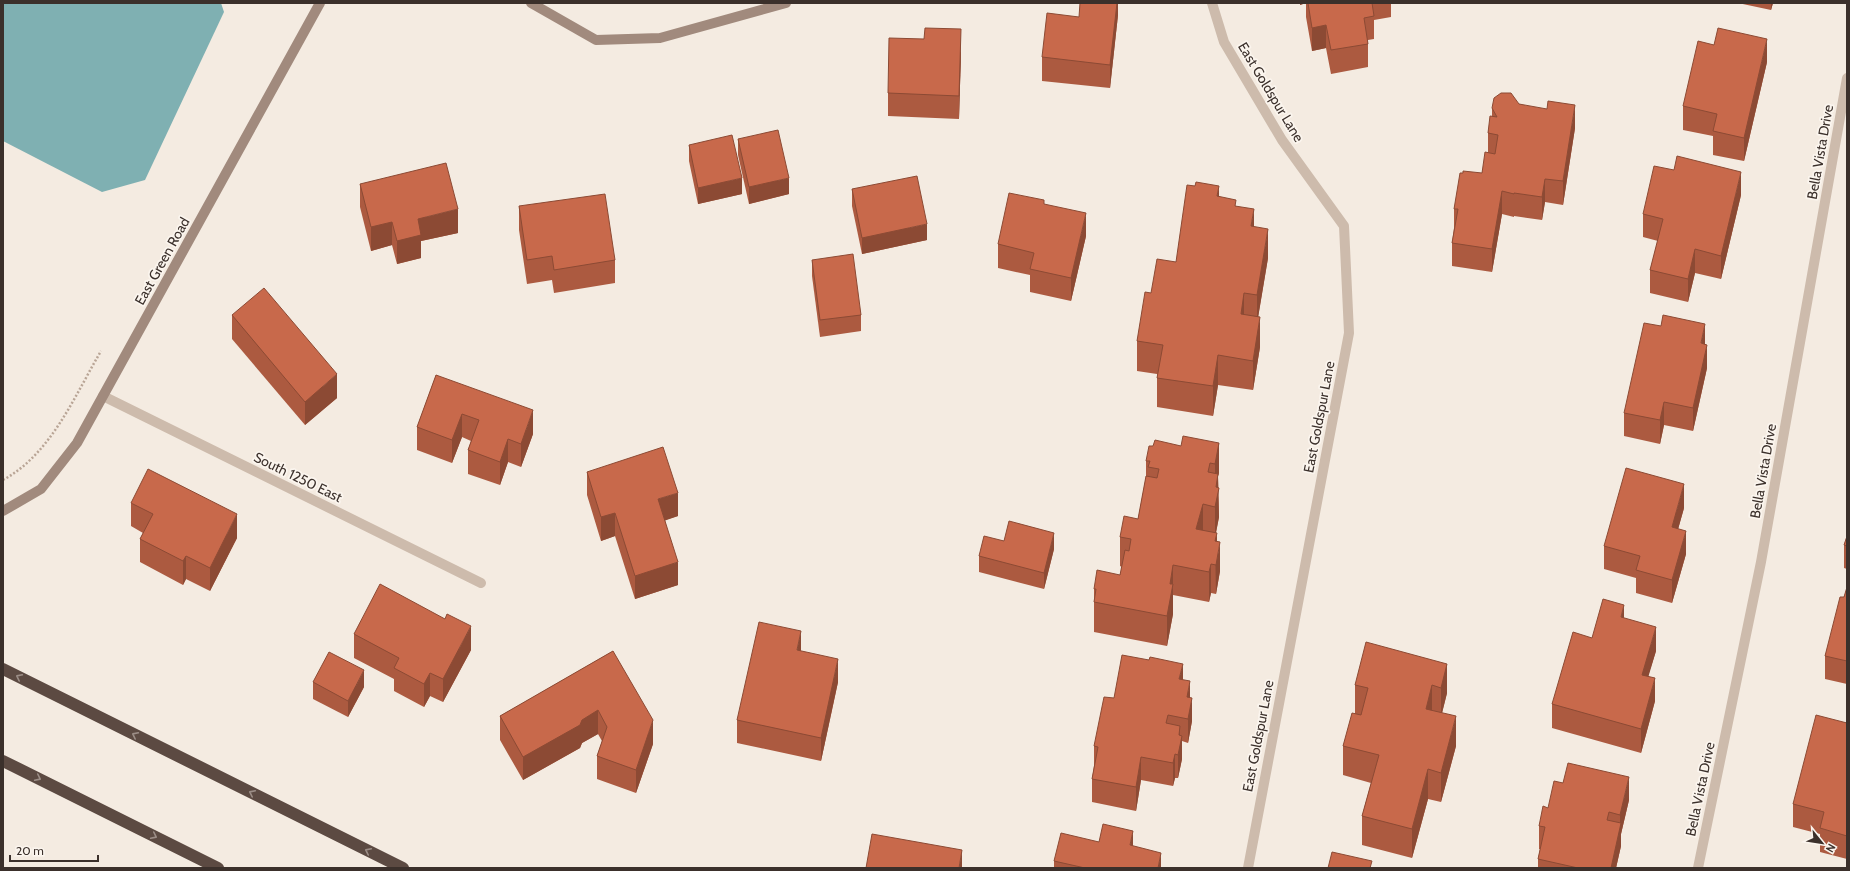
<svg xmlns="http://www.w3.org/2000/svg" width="1850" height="871" viewBox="0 0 1850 871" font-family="Cabin,sans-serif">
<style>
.water{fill:#7fb0b2}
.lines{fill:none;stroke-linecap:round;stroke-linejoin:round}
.path{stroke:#b9a596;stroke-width:2.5;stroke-dasharray:2 2;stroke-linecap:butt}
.street{stroke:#cdbbac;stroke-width:10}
.secondary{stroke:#a18a7d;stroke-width:10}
.highway{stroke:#5c4a42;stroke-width:12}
.wall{fill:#ac5a40}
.shaded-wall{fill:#8c4a34}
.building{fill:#c8694b;stroke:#8c4a34}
.oneway{stroke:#9c8e87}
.labels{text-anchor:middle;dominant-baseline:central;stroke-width:3.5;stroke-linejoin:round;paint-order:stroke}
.street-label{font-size:14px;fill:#3b302b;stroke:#fbf5ee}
</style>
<rect width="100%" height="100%" fill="#f4ebe1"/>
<path class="water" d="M3 3H221L224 12 145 180 102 192 3 141Z"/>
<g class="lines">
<path class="path" d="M3 480C51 454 74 397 101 351"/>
<g class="street">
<path d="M1212 3 1224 42 1282 140 1344 226 1349 333 1248 868"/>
<path d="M103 396 481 583"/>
<path d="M1698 868 1761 562 1847 78"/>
</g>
<g class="secondary">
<path d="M531 3 596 40 660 38 786 3"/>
<path d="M3 511 41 489 77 443 320 3"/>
</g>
<g class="highway">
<path d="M3 669 403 868"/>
<path d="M3 761 218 868"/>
</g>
</g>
<g class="wall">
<path d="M1118 3V15L1110 88 1042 81V57L1079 17Z"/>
<path d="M1300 3H1391V17L1374 20V39L1368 40V67L1331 74 1326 48 1312 51 1306 17V3L1300 5Z"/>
<path d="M1738 3H1773L1771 10Z"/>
<path d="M961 52 959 119 888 116V93Z"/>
<path d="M1767 62 1744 161 1713 155V136L1683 130V106Z"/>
<path d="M1519 104 1575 128 1563 205 1545 202 1542 220 1514 216V217L1502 214 1492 272 1452 266V243L1454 228V209L1463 173H1482L1488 153V133L1492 116V108Z"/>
<path d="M738 139 789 194 749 204 738 155Z"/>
<path d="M689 145 742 194 698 204 689 161Z"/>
<path d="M360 184 458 233 421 241V258L397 264 392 245 371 251 360 207Z"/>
<path d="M852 189 927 240 862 254 852 206Z"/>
<path d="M1741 195 1721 279 1695 273 1688 302 1650 293V270L1658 241 1643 237V214Z"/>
<path d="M1219 197 1236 206 1254 227 1268 258 1258 317 1260 347 1253 390 1218 385 1213 416 1157 407V374L1137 371V341L1151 293 1176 262Z"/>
<path d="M519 206 615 260V283L554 293 552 280 527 284 519 230Z"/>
<path d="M1086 236 1071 301 1030 292V275L998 268V244Z"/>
<path d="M812 260 861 315V331L820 337 812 276Z"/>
<path d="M232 315 337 398 305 425 232 339Z"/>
<path d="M1705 344 1707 368 1693 431 1664 425 1660 444 1624 436V413Z"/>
<path d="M436 375 533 434 521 467 508 462 500 485 468 474V450L471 441 462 437 452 463 417 450V427Z"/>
<path d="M1219 443V473L1218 476 1219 517 1216 533 1220 571 1216 594 1211 593 1209 602 1173 595V614L1167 646 1094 632V589L1120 575 1122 567 1120 566V537L1138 519 1146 477V461L1153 446H1181Z"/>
<path d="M587 472 678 516 665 520 678 585 635 599 615 536 601 541 587 495Z"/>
<path d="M131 503 237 538 210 591 186 579 183 585 140 562V539L143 533 131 526Z"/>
<path d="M1684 508 1678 529 1686 554 1672 603 1636 593V578L1604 569V546Z"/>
<path d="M1847 536V569L1844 568V545Z"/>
<path d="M1004 541 1054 549 1044 589 979 572V556Z"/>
<path d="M1847 587V684L1825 679V656L1844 597Z"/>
<path d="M1624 618 1656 651 1648 676 1655 701 1641 753 1552 728V704L1592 638Z"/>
<path d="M354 634 471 650 443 702 430 696 424 707 394 691V679L354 658Z"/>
<path d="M613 651 653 744 636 793 597 779V756L602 741 598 734 582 743 580 748 523 780 500 740V716Z"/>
<path d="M801 651 838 682 821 761 737 743V720Z"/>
<path d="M1447 664V693L1442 713 1456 746 1441 802 1428 799 1412 858 1362 845V816L1371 783 1343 775V746L1355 713V685Z"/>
<path d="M1183 680 1190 697 1192 721 1188 743 1182 741V759L1178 778H1175L1173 786 1141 780 1136 811 1092 802V779L1094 766V746L1114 698Z"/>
<path d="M313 682 364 687 348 717 313 699Z"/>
<path d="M1847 723V859L1820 852V834L1793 827V804Z"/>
<path d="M1629 800 1621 834V846L1616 868H1538V859L1540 849H1539V826L1548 808Z"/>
<path d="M1099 842 1133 846 1161 868H1054V861Z"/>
</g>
<g class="shaded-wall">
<path d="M1117 3H1118V15L1110 88V65Z"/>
<path d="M1300 3H1306L1300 5Z"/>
<path d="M1771 3H1773L1771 10Z"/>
<path d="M1326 25V48L1312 51V28Z"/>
<path d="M961 29V52L959 119V96Z"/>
<path d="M1767 39V62L1744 161V138Z"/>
<path d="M1575 105V128L1563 205V181Z"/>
<path d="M1741 172V195L1721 279V256Z"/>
<path d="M742 178V194L698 204V188Z"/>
<path d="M789 178V194L749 204V187Z"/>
<path d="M1545 179V202L1542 220V197Z"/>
<path d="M1219 186V215L1217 196Z"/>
<path d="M1502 191V214L1492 272V249Z"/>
<path d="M458 209V233L421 241V258L397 264V241L418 219Z"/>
<path d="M1254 209V238L1251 226Z"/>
<path d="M1086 213V236L1071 301V278Z"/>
<path d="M392 222V245L371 251V227Z"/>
<path d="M927 224V240L862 254V238Z"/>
<path d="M1268 229V258L1257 324V295Z"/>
<path d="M1695 249V273L1688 302V279Z"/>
<path d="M1244 293V322L1241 314Z"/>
<path d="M1260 317V347L1253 390V361Z"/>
<path d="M1705 324V347L1701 343Z"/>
<path d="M1707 345V368L1693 431V408Z"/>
<path d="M1218 355V385L1213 416V386Z"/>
<path d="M337 374V398L305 425V402Z"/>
<path d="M1664 402V425L1660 444V420Z"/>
<path d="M533 410V434L521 467V444Z"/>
<path d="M462 414V437L452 463V440Z"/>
<path d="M508 439V462L500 485V462Z"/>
<path d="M1219 443V473L1218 476 1219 517 1215 537V464Z"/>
<path d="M1684 484V508L1672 551V527Z"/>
<path d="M678 493V516L658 523V499Z"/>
<path d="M1203 504V534L1196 529Z"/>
<path d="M615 513V536L601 541V517Z"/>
<path d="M237 514V538L210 591V568Z"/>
<path d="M1686 531V554L1672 603V580Z"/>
<path d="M1054 533V549L1044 589V573Z"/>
<path d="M1217 533V560L1220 542V571L1216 594 1215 541Z"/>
<path d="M186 556V579L183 585V561Z"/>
<path d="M678 562V585L635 599V576Z"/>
<path d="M1211 564V593L1209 602V572Z"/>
<path d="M1173 565V614L1167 646V616L1170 584Z"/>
<path d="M1624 605V628L1621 617Z"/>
<path d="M471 626V650L443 702V679Z"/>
<path d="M1656 627V651L1642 698V675Z"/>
<path d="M801 631V654L797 650Z"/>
<path d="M838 659V682L821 761V738Z"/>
<path d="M1183 664V687L1179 679Z"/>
<path d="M1447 664V693L1441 717V688Z"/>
<path d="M364 670V687L348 717V701Z"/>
<path d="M430 673V696L424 707V684Z"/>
<path d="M1655 678V701L1641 753V729Z"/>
<path d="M1190 681V704L1187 720V697Z"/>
<path d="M1432 685V715L1426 709Z"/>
<path d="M1192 698V721L1188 743V719Z"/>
<path d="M598 710V734L582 743 580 748 523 780V757L582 720Z"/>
<path d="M1456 716V746L1441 802V773Z"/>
<path d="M653 720V744L636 793V770Z"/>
<path d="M1180 726V742L1182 736V759L1178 778V755L1179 735Z"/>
<path d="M1175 754V778L1173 786V763Z"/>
<path d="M1141 757V780L1136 811V787Z"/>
<path d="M1428 769V799L1412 858V829Z"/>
<path d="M1629 777V800L1621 834V846L1616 868H1611L1620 827V815Z"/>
<path d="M1133 831V847L1130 845Z"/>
<path d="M962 850V868H959Z"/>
<path d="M1161 853V868H1158Z"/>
</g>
<g class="building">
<path d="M1080 3H1117L1110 65 1042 57 1047 13 1079 17Z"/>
<path d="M1308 3H1372L1374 16 1364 18 1368 44 1331 50 1326 25 1312 28Z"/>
<path d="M925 28 961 29 959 96 888 93 889 38 924 39Z"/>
<path d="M1718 28 1767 39 1744 138 1713 131 1717 114 1683 106 1698 41 1714 45Z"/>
<path d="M1501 93H1511L1519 104 1547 109 1548 101 1575 105 1563 181 1545 179 1542 197 1514 193V194L1502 191 1492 249 1452 243 1458 209H1454L1460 173H1463V171L1482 173 1485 152 1495 154 1498 135 1488 133 1490 116 1497 117 1492 108 1494 98Z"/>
<path d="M778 130 789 178 749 187 738 139Z"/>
<path d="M732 135 742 178 698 188 689 145Z"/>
<path d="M1677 156 1741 172 1721 256 1695 249 1688 279 1650 270 1663 219 1643 214 1654 166 1674 170Z"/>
<path d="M446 163 458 209 418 219 421 235 397 241 392 222 371 227 360 184Z"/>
<path d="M917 176 927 224 862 238 852 189Z"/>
<path d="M1196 182 1219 186 1217 196 1236 200 1235 206 1254 209 1251 226 1268 229 1257 295 1244 293 1241 314 1260 317 1253 361 1218 355 1213 386 1157 378 1163 345 1137 341 1145 292 1151 293 1157 259 1176 262 1187 185 1195 186Z"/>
<path d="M1009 193 1044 200V204L1086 213 1071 278 1030 269 1034 253 998 244Z"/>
<path d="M605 194 615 260 554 270 552 256 527 260 519 206Z"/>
<path d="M853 254 861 315 820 320 812 260Z"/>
<path d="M264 288 337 374 305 402 232 315Z"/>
<path d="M1663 315 1705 324 1701 343 1707 345 1693 408 1664 402 1660 420 1624 413 1644 323 1661 326Z"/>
<path d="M436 375 533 410 521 444 508 439 500 462 468 450 479 420 462 414 452 440 417 427Z"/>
<path d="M1183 436 1219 443 1215 464 1210 463 1208 472 1218 474 1216 487 1219 488 1215 507 1203 504 1196 529 1217 533 1215 541 1220 542 1216 565 1211 564 1209 572 1173 565 1170 584H1173L1167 616 1094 602 1096 589H1094L1097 570 1120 575 1125 550 1129 551 1131 539 1120 537 1124 516 1138 519 1146 476 1157 478 1159 469 1148 467 1150 461H1146L1149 446H1153L1155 440 1181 446Z"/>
<path d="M663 447 678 493 658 499 678 562 635 576 615 513 601 517 587 472Z"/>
<path d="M1626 468 1684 484 1672 527 1686 531 1672 580 1636 570 1640 556 1604 546Z"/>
<path d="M148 469 237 514 210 568 186 556 183 561 140 539 153 514 131 503Z"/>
<path d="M1009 521 1054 533 1044 573 979 556 984 536 1004 541Z"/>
<path d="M1847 536V546L1844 545Z"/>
<path d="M380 584 445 619 447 614 471 626 443 679 430 673 424 684 394 668 399 658 354 634Z"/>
<path d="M1847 587V661L1825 656 1840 597H1844Z"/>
<path d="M1603 599 1624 605 1621 617 1656 627 1642 675 1655 678 1641 729 1552 704 1573 632 1592 638Z"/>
<path d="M759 622 801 631 797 650 838 659 821 738 737 720Z"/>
<path d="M1366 642 1447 664 1441 688 1432 685 1426 709 1456 716 1441 773 1428 769 1412 829 1362 816 1379 755 1343 746 1352 713 1361 715 1368 688 1355 685Z"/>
<path d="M613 651 653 720 636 770 597 756 607 727 598 710 582 720 580 725 523 757 500 716Z"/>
<path d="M329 652 364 670 348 701 313 682Z"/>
<path d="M1122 655 1149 660 1150 657 1183 664 1179 679 1190 681 1187 697 1192 698 1188 719 1168 715 1166 723 1180 726 1179 735 1182 736 1178 755 1175 754 1173 763 1141 757 1136 787 1092 779 1098 747 1094 746 1104 697 1114 698Z"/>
<path d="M1816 715 1847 723V836L1820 828 1824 812 1793 804Z"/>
<path d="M1568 763 1629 777 1620 815 1609 812 1607 820 1621 823 1611 868H1578L1538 859 1545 827 1539 826 1543 806 1548 808 1554 781 1563 783Z"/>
<path d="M1103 824 1133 831 1130 845 1161 853 1158 868H1085L1054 861 1061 833 1099 842Z"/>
<path d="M872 834 962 850 959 868H866Z"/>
<path d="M1332 852 1372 861 1370 868H1328Z"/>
</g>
<defs><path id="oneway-chevron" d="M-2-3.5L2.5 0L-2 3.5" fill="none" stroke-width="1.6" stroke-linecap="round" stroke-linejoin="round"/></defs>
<g class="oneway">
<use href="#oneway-chevron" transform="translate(19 677) rotate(-153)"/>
<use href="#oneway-chevron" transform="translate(135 735) rotate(-153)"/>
<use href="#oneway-chevron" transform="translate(38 778) rotate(26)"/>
<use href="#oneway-chevron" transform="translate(252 793) rotate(-154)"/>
<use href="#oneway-chevron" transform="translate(154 836) rotate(26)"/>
<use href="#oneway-chevron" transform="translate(368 851) rotate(-154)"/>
</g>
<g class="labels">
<g class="street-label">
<text transform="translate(1271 92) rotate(59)">East Goldspur Lane</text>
<text transform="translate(1820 152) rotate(-80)">Bella Vista Drive</text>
<text transform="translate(162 261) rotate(-61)">East Green Road</text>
<text transform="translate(1319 417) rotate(-79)">East Goldspur Lane</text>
<text transform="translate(1763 471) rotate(-80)">Bella Vista Drive</text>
<text transform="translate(298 477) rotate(26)">South 1250 East</text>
<text transform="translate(1258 736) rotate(-79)">East Goldspur Lane</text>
<text transform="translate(1700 789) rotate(-78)">Bella Vista Drive</text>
</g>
</g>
<rect width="1850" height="871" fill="none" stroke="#3b302b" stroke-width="8"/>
<g transform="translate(1822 843) rotate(120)" stroke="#fbf5ee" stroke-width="3" paint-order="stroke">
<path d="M0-3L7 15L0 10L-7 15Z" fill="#3b302b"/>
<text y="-6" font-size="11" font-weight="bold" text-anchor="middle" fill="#3b302b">N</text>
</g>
<path d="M10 855v6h88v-6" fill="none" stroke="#3b302b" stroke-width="2"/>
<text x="16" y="855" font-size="12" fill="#3b302b" stroke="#fbf5ee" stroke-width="3" paint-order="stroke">20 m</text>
</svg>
